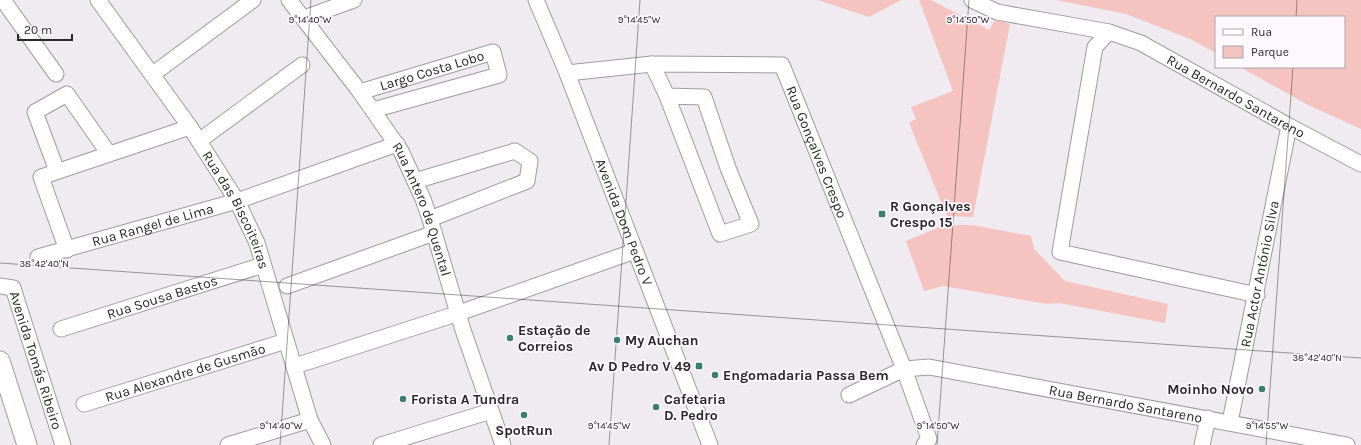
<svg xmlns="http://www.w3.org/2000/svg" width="1361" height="445" viewBox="0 0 1361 445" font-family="Karla,sans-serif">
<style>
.green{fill:#f5c3c0}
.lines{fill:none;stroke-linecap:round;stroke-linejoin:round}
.minor-casing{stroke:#a09ba0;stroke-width:17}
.tertiary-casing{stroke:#a09ba0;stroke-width:21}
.minor{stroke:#fff;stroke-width:15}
.tertiary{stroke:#fff;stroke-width:19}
.ticks{fill:none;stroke:#292729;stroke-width:1;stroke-opacity:0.45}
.poi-dot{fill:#3b7f72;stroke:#fef9fe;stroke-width:1.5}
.labels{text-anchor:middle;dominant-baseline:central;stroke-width:3.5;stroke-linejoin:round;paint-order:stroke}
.street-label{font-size:14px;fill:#292729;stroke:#fef9fe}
.poi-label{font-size:14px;font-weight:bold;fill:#292729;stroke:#fef9fe;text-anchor:start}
.ticks-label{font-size:10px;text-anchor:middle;fill:#292729;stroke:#fef9fe;stroke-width:3.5;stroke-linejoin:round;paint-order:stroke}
</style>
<rect width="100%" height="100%" fill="#f0ebf1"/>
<g class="green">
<path d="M818 0H901L869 17Z"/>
<path d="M919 0H931L989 30 995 20 1010 24 973 217 947 216 909 123 916 119 911 107 953 91Z"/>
<path d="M1056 0H1361V129L1308 105 1240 67H1344V17H1216V53L1190 39 1126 14Z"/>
<path d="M962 225H972L1031 236 1034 249 1065 281 1168 304 1165 323 1059 303 1047 304 943 286 924 291 906 241 942 226Z"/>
</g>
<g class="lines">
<defs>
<g id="minor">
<path d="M3 0 56 74"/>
<path id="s1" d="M98 0 190 127 237 201 257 243 310 420 323 445"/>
<path id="s2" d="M289 0 360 92 401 151 423 199 430 219 463 330 503 445"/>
<path id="s3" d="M536 0 567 73 710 445"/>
<path id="s4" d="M972 0 997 12 1109 32 1141 43 1289 126 1361 164"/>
<path d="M304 18 354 0"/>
<path d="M1109 32 1095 47 1060 252 1257 295"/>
<path d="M652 64 667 96 720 234 751 224 728 168 704 97 667 96"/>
<path id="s5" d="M567 73 652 64 782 65 904 369 929 439 924 445"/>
<path d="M153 74 253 0"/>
<path id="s6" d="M360 92 493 52 499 75 373 110"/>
<path d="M199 141 302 65"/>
<path d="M57 171 35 112 67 94 109 154"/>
<path d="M415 181 515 151 530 161 527 181 430 219"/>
<path d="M67 250 41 177 190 127"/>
<path id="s7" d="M38 257 237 201 397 144"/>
<path id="s8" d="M0 286 13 288 63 445"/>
<path d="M287 286 434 233"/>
<path id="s9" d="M61 329 263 265"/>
<path d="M295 366 459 313 635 251"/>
<path id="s10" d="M849 395 904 369 929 367 1347 445"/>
<path id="s11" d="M84 404 286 341"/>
<path id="s12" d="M1230 422 1289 126"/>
<path d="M228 445 310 420"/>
<path d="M381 445 491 411"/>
<path d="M1202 445 1208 418"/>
</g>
<path id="tertiary" d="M0 361 27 445"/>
</defs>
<use href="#minor" class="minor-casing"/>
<use href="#tertiary" class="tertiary-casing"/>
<use href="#minor" class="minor"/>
<use href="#tertiary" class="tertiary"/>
</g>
<path class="ticks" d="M1296 17 1297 0M0 263 1361 358M280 445 311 0M609 445 640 0M937 445 969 0M1266 445 1293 67"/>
<g class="poi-dot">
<rect x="878" y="210" width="8" height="8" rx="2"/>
<circle cx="510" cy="338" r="4"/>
<circle cx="617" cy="340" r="4"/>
<rect x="695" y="362" width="8" height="8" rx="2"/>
<circle cx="715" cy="375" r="4"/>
<circle cx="1262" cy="389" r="4"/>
<circle cx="403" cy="399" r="4"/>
<circle cx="656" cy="407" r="4"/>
<circle cx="524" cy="415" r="4"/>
</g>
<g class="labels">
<g class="street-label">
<text stroke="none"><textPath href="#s6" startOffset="75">Largo Costa Lobo</textPath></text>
<text stroke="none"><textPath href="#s4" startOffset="284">Rua Bernardo Santareno</textPath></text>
<text stroke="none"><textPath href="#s5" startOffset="309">Rua Gonçalves Crespo</textPath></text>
<text stroke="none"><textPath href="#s2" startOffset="250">Rua Antero de Quental</textPath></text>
<text stroke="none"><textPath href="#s1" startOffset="252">Rua das Biscoiteiras</textPath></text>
<text stroke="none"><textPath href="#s3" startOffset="239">Avenida Dom Pedro V</textPath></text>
<text stroke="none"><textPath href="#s7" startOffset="119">Rua Rangel de Lima</textPath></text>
<text stroke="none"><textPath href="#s12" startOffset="151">Rua Actor António Silva</textPath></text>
<text stroke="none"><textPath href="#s9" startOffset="106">Rua Sousa Bastos</textPath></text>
<text stroke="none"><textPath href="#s8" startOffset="89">Avenida Tomás Ribeiro</textPath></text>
<text stroke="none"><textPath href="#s11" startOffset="106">Rua Alexandre de Gusmão</textPath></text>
<text stroke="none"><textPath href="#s10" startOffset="286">Rua Bernardo Santareno</textPath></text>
</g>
<g class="poi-label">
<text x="890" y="206">R Gonçalves<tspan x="890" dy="16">Crespo 15</tspan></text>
<text x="518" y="330">Estação de<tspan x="518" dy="16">Correios</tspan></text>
<text x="625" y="340">My Auchan</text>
<text x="691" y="366" text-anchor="end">Av D Pedro V 49</text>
<text x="723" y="375">Engomadaria Passa Bem</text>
<text x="1254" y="389" text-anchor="end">Moinho Novo</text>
<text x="411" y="399">Forista A Tundra</text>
<text x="664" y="399">Cafetaria<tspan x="664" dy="16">D. Pedro</tspan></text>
<text x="524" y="430" text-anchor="middle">SpotRun</text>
</g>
</g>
<g class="ticks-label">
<text x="310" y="23">9°14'40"W</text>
<text x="639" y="23">9°14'45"W</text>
<text x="968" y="23">9°14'50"W</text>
<text x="44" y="267">38°42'40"N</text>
<text x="1317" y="361">38°42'40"N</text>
<text x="281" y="429">9°14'40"W</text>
<text x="609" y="429">9°14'45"W</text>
<text x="938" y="429">9°14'50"W</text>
<text x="1267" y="429">9°14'55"W</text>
</g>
<rect x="1215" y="16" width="130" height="52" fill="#fef9fe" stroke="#a9a5a9"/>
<rect x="1223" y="29" width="20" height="6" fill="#ffffff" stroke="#a9a5a9"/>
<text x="1251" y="36" font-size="12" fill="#292729">Rua</text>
<rect x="1223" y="46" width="20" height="12" fill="#f5c3c0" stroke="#a9a5a9"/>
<text x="1251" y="56" font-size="12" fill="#292729">Parque</text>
<path d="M18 34v6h54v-6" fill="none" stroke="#292729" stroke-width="2"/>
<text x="24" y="34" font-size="12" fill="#292729" stroke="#fef9fe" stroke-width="3" paint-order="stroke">20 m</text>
</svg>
